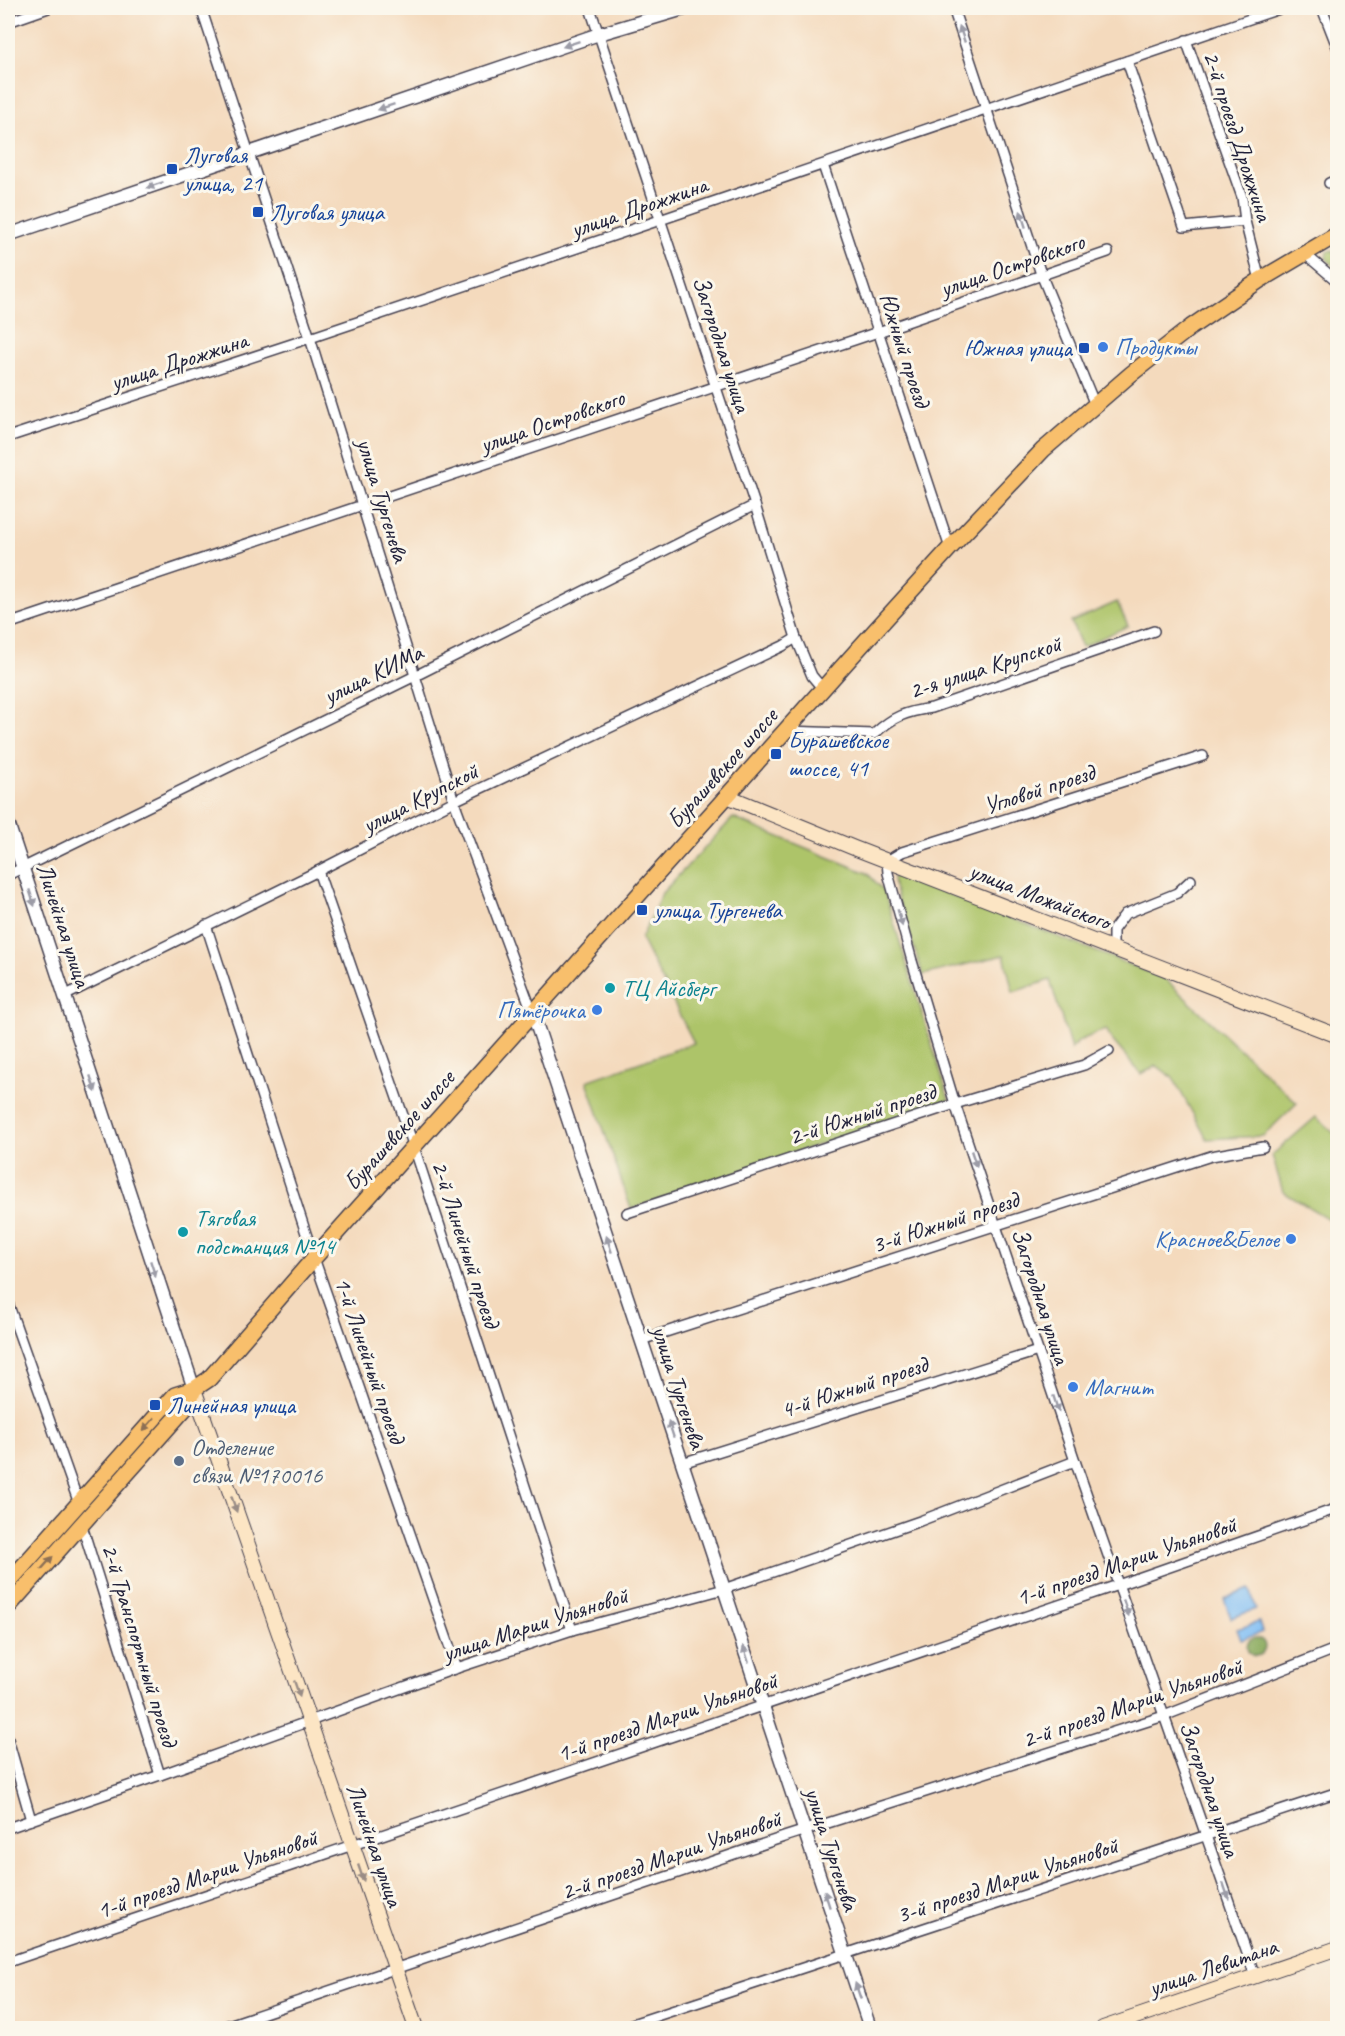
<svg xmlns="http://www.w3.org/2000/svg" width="1345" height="2036" viewBox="0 0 1345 2036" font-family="Caveat,sans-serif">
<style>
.green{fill:#adc469;stroke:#687352;stroke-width:1.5}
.forest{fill:#8aaa5d;stroke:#56664c;stroke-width:1.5}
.water{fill:#80bef4;stroke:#517098;stroke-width:1.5}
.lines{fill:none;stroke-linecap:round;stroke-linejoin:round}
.minor-casing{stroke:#423e4e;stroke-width:12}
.tertiary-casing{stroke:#423e4e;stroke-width:15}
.secondary-casing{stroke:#423e4e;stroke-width:16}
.primary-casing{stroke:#423e4e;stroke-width:18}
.minor{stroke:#fff;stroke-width:9}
.tertiary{stroke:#fff;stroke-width:12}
.secondary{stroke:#fce5c4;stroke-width:14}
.primary{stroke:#f8bf6c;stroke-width:15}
.oneway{fill:#9c9ca7}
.oneway2{fill:#8d7054}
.oneway3{fill:#9a8d86}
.transit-dot{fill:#1a4fb4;stroke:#fbf7ec;stroke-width:2}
.shop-dot{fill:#3f7fe0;stroke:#fbf7ec;stroke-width:2}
.culture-dot{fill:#0f9aa8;stroke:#fbf7ec;stroke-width:2}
.service-dot{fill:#5c6f8a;stroke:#fbf7ec;stroke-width:2}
.labels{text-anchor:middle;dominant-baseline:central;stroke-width:6;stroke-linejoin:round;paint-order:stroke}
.street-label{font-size:24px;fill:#22223b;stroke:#fbf7ec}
.transit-label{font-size:24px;fill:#164399;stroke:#fbf7ec;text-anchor:start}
.shop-label{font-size:24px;fill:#366cbe;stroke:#fbf7ec;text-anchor:start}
.culture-label{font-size:24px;fill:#0d838f;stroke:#fbf7ec;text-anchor:start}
.service-label{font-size:24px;fill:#4e5e75;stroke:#fbf7ec;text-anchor:start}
</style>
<rect width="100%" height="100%" fill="#fbf7ec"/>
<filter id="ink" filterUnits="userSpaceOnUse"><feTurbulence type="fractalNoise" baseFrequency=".0167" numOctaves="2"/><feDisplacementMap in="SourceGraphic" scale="12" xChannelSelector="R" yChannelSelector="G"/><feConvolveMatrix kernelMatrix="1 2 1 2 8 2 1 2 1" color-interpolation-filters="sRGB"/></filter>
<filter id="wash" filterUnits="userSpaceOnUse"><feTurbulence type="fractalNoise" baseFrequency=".008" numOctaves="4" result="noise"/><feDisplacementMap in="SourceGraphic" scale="24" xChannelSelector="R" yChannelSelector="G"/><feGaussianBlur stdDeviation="1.35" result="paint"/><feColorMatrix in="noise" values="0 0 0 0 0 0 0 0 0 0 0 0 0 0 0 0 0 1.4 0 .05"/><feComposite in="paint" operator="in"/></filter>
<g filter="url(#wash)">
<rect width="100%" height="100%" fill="#f4dabd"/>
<g class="green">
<path d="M1331 250 1337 253V270L1326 258 1327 252Z"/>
<path d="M1117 602 1128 626 1082 647 1071 622Z"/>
<path d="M733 818 867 873 884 891 949 1100 631 1209 587 1081 694 1043 641 939 662 893Z"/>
<path d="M897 874 1164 978 1297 1103 1263 1136 1207 1139 1173 1078 1157 1066 1141 1074 1112 1040 1106 1029 1079 1041 1071 1049 1050 980 1013 992 1004 955 923 975 894 887 893 878Z"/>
<path d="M1316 1117 1337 1136V1224L1283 1192 1272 1155Z"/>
</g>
<circle class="forest" cx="1256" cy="1647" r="9"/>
<g class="water">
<path d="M1250 1589 1256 1609 1231 1618 1224 1599Z"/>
<path d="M1259 1622 1262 1632 1241 1640 1237 1629Z"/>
</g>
</g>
<g filter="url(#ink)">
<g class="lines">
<defs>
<g id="minor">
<path d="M201 8 310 338 454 801 533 1014"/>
<path d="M590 8 755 505 796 638 812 676 823 689"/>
<path d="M953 8 1041 274 1095 405"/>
<path d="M1322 8 1338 49"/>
<path d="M8 22 48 8"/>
<path d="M1186 40 1242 197 1245 221 1260 280"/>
<path d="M1127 61 1184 227 1245 221"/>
<path d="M823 165 950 548"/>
<path d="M1329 183 1338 179"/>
<path d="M1305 254 1338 282"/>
<path d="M8 437 310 338 660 220 1282 8"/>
<path d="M8 624 878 332 1108 252"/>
<path d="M786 731 874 734C894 716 905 712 932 708L1154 631"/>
<path d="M1203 756 902 852 887 861 888 873 912 961 955 1104 1075 1461 1255 1976"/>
<path d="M318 871 414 1147 572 1630"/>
<path d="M8 875 415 676 755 505"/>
<path d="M206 925 314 1258 457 1668"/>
<path d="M1113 948V930L1125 914 1177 893 1191 880"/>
<path d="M64 996 318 871 454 801 783 646 796 638"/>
<path d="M627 1213 955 1104 1084 1065 1109 1051"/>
<path d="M8 1303 77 1498 81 1502"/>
<path d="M641 1340 1211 1156 1263 1147"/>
<path d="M682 1463 1038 1351"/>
<path d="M79 1528 84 1532 160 1775"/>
<path d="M8 1739 31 1820"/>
<path d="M8 1828 160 1775 457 1668 572 1630 724 1589 920 1521 1075 1461"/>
<path d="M8 1962 1118 1585 1338 1508"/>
<path d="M220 2028 787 1836 1164 1716 1338 1648"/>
<path d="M620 2028 1338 1792"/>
</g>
<g id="tertiary">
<path d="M8 235 599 34 687 8"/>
<path d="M8 823 194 1389"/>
<path d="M533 1014 870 2028"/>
</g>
<g id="secondary">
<path d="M727 796 854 848 1338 1036"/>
<path d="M194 1389 416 2028"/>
<path d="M1103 2028 1338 1948"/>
</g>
<g id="primary">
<path d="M8 1583 175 1395 194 1389 209 1379 314 1258 861 646 950 548 1043 450 1131 374 1191 327 1260 280 1338 234"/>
<path d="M8 1607 188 1405 194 1389"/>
</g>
</defs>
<use href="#minor" class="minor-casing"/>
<use href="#tertiary" class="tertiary-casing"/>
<use href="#secondary" class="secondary-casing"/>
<use href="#primary" class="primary-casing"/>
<use href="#minor" class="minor"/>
<use href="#tertiary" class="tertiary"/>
<use href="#secondary" class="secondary"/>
<use href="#primary" class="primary"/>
</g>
<defs><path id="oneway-solid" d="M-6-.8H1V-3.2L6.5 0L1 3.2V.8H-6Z" transform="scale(1.5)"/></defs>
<g class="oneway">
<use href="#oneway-solid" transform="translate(962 34) rotate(-109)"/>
<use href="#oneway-solid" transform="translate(571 44) rotate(161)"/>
<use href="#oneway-solid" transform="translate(386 107) rotate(161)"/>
<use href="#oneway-solid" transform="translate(155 185) rotate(161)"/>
<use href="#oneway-solid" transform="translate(1023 219) rotate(-108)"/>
<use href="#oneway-solid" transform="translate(32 898) rotate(72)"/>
<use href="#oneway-solid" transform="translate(900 918) rotate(75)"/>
<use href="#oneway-solid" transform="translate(93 1084) rotate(72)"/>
<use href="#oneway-solid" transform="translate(974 1159) rotate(71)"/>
<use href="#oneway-solid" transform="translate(609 1244) rotate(-108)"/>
<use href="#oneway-solid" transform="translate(153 1269) rotate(72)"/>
<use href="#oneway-solid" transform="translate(1056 1404) rotate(72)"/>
<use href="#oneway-solid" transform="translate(671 1429) rotate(-108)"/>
<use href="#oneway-solid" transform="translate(1126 1608) rotate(71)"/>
<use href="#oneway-solid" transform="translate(746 1654) rotate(-108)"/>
<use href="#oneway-solid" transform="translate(1226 1891) rotate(71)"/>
<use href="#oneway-solid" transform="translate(827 1899) rotate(-108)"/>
<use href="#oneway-solid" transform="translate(858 1991) rotate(-109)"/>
</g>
<g class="oneway2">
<use href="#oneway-solid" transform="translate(149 1424) rotate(131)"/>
<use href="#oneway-solid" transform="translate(47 1563) rotate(-48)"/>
</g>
<g class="oneway3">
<use href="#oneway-solid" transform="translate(234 1504) rotate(71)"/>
<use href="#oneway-solid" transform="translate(297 1689) rotate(71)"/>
<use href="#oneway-solid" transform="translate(361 1873) rotate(71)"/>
</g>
</g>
<g class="transit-dot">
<rect x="166" y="163" width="12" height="12" rx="3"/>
<rect x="252" y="206" width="12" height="12" rx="3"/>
<rect x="1078" y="342" width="12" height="12" rx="3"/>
<rect x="770" y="748" width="12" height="12" rx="3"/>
<rect x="636" y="904" width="12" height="12" rx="3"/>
<rect x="149" y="1399" width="12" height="12" rx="3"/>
</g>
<g class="shop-dot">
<circle cx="1103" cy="347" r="6"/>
<circle cx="597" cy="1010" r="6"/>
<circle cx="1291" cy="1239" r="6"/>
<circle cx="1073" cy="1387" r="6"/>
</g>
<g class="culture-dot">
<circle cx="610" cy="988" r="6"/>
<circle cx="183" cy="1232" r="6"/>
</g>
<circle class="service-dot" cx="179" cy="1461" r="6"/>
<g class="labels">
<g class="street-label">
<text transform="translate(1238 136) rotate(72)">2-й проезд Дрожжина</text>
<text transform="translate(639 207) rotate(-19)">улица Дрожжина</text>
<text transform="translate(1012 265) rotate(-19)">улица Островского</text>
<text transform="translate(722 344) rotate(72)">Загородная улица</text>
<text transform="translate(905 350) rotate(72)">Южный проезд</text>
<text transform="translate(179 361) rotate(-18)">улица Дрожжина</text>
<text transform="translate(552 421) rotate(-19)">улица Островского</text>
<text transform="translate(383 500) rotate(73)">улица Тургенева</text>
<text transform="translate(985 667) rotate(-18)">2-я улица Крупской</text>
<text transform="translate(373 674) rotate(-26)">улица КИМа</text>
<text transform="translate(722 768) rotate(-48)">Бурашевское шоссе</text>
<text transform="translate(1039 789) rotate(-18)">Угловой проезд</text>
<text transform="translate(420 798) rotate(-27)">улица Крупской</text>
<text transform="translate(1040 896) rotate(21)">улица Можайского</text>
<text transform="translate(64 925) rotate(72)">Линейная улица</text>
<text transform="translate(862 1114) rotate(-18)">2-й Южный проезд</text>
<text transform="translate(399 1130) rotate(-48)">Бурашевское шоссе</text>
<text transform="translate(945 1222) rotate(-18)">3-й Южный проезд</text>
<text transform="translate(466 1244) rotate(72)">2-й Линейный проезд</text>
<text transform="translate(1041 1296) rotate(72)">Загородная улица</text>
<text transform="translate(370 1360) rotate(71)">1-й Линейный проезд</text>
<text transform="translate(679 1387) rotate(72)">улица Тургенева</text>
<text transform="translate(854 1387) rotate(-18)">4-й Южный проезд</text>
<text transform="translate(1126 1561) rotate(-19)">1-й проезд Марии Ульяновой</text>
<text transform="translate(535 1624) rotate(-18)">улица Марии Ульяновой</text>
<text transform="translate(140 1645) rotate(73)">2-й Транспортный проезд</text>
<text transform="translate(1132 1703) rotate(-19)">2-й проезд Марии Ульяновой</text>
<text transform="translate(667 1717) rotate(-19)">1-й проезд Марии Ульяновой</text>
<text transform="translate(1210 1789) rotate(71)">Загородная улица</text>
<text transform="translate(375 1845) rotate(71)">Линейная улица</text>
<text transform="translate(832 1849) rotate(72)">улица Тургенева</text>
<text transform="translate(671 1855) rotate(-19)">2-й проезд Марии Ульяновой</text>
<text transform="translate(207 1874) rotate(-19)">1-й проезд Марии Ульяновой</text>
<text transform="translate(1007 1880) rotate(-18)">3-й проезд Марии Ульяновой</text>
<text transform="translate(1213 1967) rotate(-19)">улица Левитана</text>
</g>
<g class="transit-label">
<text x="184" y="155">Луговая<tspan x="184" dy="28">улица, 21</tspan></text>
<text x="270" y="212">Луговая улица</text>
<text x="1072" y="348" text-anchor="end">Южная улица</text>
<text x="788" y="740">Бурашевское<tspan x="788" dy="28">шоссе, 41</tspan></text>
<text x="654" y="910">улица Тургенева</text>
<text x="167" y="1405">Линейная улица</text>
</g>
<g class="shop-label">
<text x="1115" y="347">Продукты</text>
<text x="585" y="1010" text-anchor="end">Пятёрочка</text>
<text x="1279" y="1239" text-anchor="end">Красное&amp;Белое</text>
<text x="1085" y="1387">Магнит</text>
</g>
<g class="culture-label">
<text x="622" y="988">ТЦ Айсберг</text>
<text x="195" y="1218">Тяговая<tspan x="195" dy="28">подстанция №14</tspan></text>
</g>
<g class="service-label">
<text x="191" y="1447">Отделение<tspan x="191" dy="28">связи №170016</tspan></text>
</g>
</g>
<rect width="1345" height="2036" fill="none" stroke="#fbf7ec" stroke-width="30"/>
</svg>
